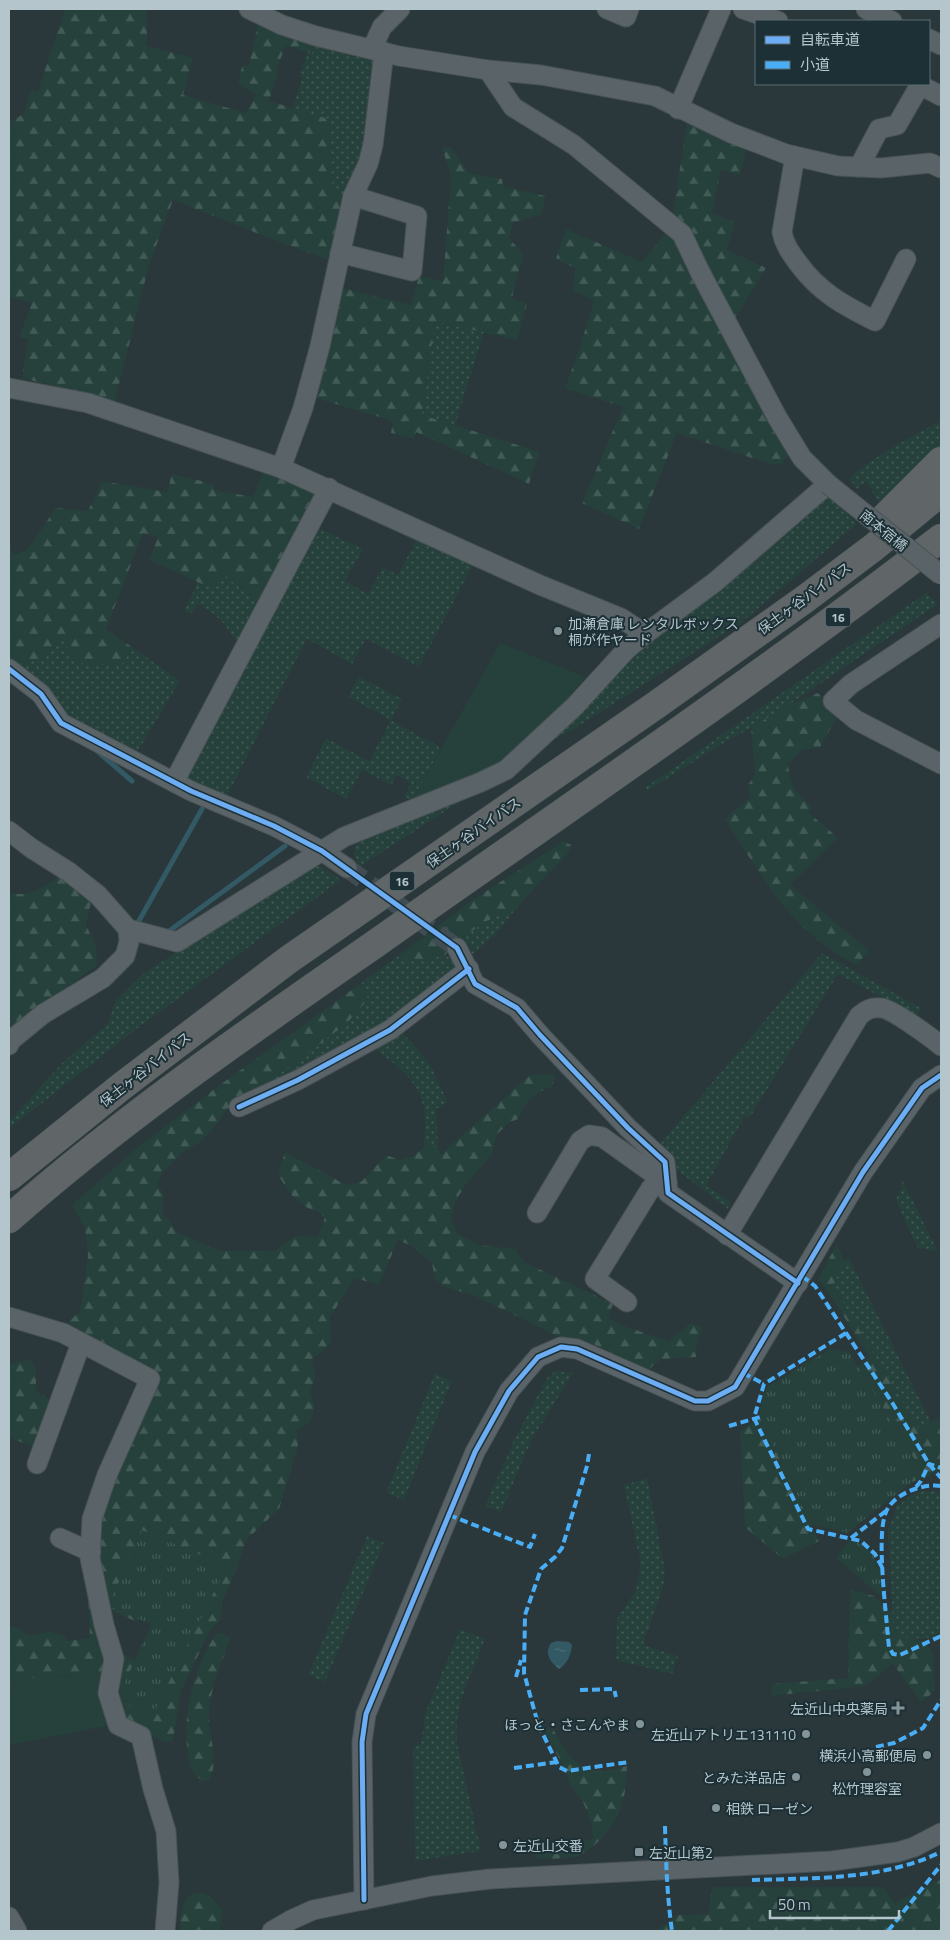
<svg xmlns="http://www.w3.org/2000/svg" width="950" height="1940" viewBox="0 0 950 1940" font-family="'Titillium Web','Noto Sans JP',sans-serif">
<style>
.grass{fill:url(#grass-dots)}
.forest{fill:url(#forest-firs)}
.park{fill:url(#park-tufts)}
.garden{fill:#26413b}
.water{fill:url(#water-ripples)}
.lines{fill:none;stroke-linecap:round;stroke-linejoin:round}
.stream{stroke:#325964;stroke-width:5}
.minor-tunnel{stroke:#3f4c51;stroke-width:19;stroke-dasharray:19 9;stroke-linecap:butt}
.minor-casing{stroke:#485255;stroke-width:21}
.highway-casing{stroke:#475356;stroke-width:29}
.minor{stroke:#5a6468;stroke-width:19}
.highway{stroke:#606668;stroke-width:28}
.minor-bridge-casing{stroke:#485255;stroke-width:21;stroke-linecap:butt}
.minor-bridge{stroke:#5a6468;stroke-width:19}
.quiet{stroke:#49aef6;stroke-width:4;stroke-dasharray:8 4;stroke-linecap:butt}
.cycleway-casing{stroke:#1c3036;stroke-width:8}
.cycleway{stroke:#6dadf4;stroke-width:5}
.poi-dot{fill:#849499;stroke:#1c3036;stroke-width:2}
.labels{text-anchor:middle;dominant-baseline:central;stroke-width:4;stroke-linejoin:round;paint-order:stroke}
.shield{fill:#1c3036;stroke:#86999f;stroke-width:1}
.shield-label{font-size:12px;font-weight:bold;fill:#b4c6cc}
.street-label{font-size:14px;fill:#b4c6cc;stroke:#1c3036}
.poi-label{font-size:14px;fill:#b4c6cc;stroke:#1c3036;text-anchor:end}
</style>
<defs>
<pattern id="grass-dots" width="8" height="8" patternUnits="userSpaceOnUse" patternTransform="scale(1.25)"><rect width="8" height="8" fill="#26413b"/><path d="M2 2h.1M6 6h.1" fill="none" stroke="#435b56" stroke-width="1.8" stroke-linecap="round"/></pattern>
<pattern id="forest-firs" width="22" height="20" patternUnits="userSpaceOnUse" patternTransform="scale(1.25)"><rect width="22" height="20" fill="#26413b"/><path d="M5 1l3.5 6h-7zM16 11l3.5 6h-7z" fill="#435b56"/></pattern>
<pattern id="park-tufts" width="24" height="20" patternUnits="userSpaceOnUse" patternTransform="scale(1.25)"><rect width="24" height="20" fill="#26413b"/><path d="M3 7l-1-3M5 7V3M7 7l1-3M15 17l-1-3M17 17v-4M19 17l1-3" fill="none" stroke="#435b56"/></pattern>
<pattern id="water-ripples" width="26" height="14" patternUnits="userSpaceOnUse" patternTransform="scale(1.25)"><rect width="26" height="14" fill="#325964"/><path d="M2 4q2-2 4 0t4 0M15 11q2-2 4 0t4 0" fill="none" stroke="#4d6f79"/></pattern>
</defs>
<rect width="100%" height="100%" fill="#2a373b"/>
<g class="grass">
<path d="M314 45 371 55 378 62 366 156 344 197 333 185 328 119 292 109 302 78 299 76 308 52 312 54Z"/>
<path d="M435 321 484 332 455 426 422 415Z"/>
<path d="M941 421V448L882 507 866 481 857 489 849 478C876 455 910 437 941 421Z"/>
<path d="M826 498H832L857 524 742 622 572 730 540 746 627 658Z"/>
<path d="M314 526 363 549 345 581 368 594 383 567 398 575 419 535 476 559 419 667 366 639 352 664 307 639 226 798 181 776Z"/>
<path d="M222 575 262 602 239 642C231 638 229 630 224 624 216 615 207 609 198 604L191 614 184 611 198 582 213 589Z"/>
<path d="M926 593 938 604 771 717 720 745 647 791 646 787Z"/>
<path d="M64 640 73 660C90 667 105 665 123 663L132 647 180 681 135 756 70 718 15 668 36 659Z"/>
<path d="M359 677 402 699 391 720 441 748 412 801 404 796 411 783 397 775 391 785 362 770 346 799 306 777 326 738 369 761 391 720 348 697Z"/>
<path d="M473 793 358 868C354 853 350 848 363 837Z"/>
<path d="M317 864 341 880 139 1027 9 1129V1121L61 1064 107 1024 116 1001 144 972 167 959 230 915Z"/>
<path d="M518 906 496 934 472 955 469 945 461 938 487 921Z"/>
<path d="M822 953 921 1008 917 1016 838 974 750 1117 745 1116 706 1186 731 1202 728 1209 678 1171 673 1160 660 1144Z"/>
<path d="M445 955 451 959 456 970 380 1028 257 1091 368 999 360 984 398 956 417 961Z"/>
<path d="M403 1033 428 1061 448 1102 436 1109 438 1146 424 1147C424 1134 427 1118 423 1105 417 1080 396 1064 376 1050Z"/>
<path d="M903 1181 938 1252 917 1247 896 1200Z"/>
<path d="M849 1258 931 1422 918 1428 833 1286 844 1261Z"/>
<path d="M555 1371 573 1373 531 1441 501 1512 485 1506 515 1438 547 1378Z"/>
<path d="M435 1373 452 1381 404 1500 386 1493Z"/>
<path d="M647 1478 665 1570 664 1584 643 1645 678 1656 672 1674 616 1660 617 1619 635 1592 639 1578 640 1561 624 1485Z"/>
<path d="M936 1491 941 1495V1631C931 1642 912 1638 899 1636L893 1623 888 1530 897 1506 916 1492Z"/>
<path d="M367 1536 384 1543 325 1682 308 1675Z"/>
<path d="M460 1629 485 1639 462 1697 457 1721V1743L481 1851 415 1861 413 1746 421 1745 425 1714Z"/>
</g>
<g class="forest">
<path d="M65 9H147V46L193 58 183 95 246 113 256 94 238 84 242 66H249L259 20 315 38 312 54 286 45 277 68 279 70 269 101 328 119 333 185 344 197 329 260 269 238 173 200 149 265 115 401 22 378 28 339 19 337 32 303 9 297V122L24 114 31 90 38 91Z"/>
<path d="M688 116 748 143 740 175 721 170 712 213 735 222 727 250 766 268 733 322 795 448 782 463 773 465 677 433 639 529 582 503 623 407 565 388 580 347 594 300 573 291 575 268 556 259 566 229 642 262 675 222 673 213Z"/>
<path d="M442 147H451L469 173 502 179 503 186 545 196 542 214 513 223 509 238 523 254 512 298 527 304 517 340 435 321 422 415 540 452 529 484 416 432 414 439 391 433 393 421 312 397 338 287 411 305 419 276 443 281 451 177Z"/>
<path d="M263 472 321 494 262 602 222 575 213 589 149 560 158 538 143 533 106 629 132 647 123 663C105 665 90 667 73 660L64 640 36 659 15 668 9 665V545L14 555 27 550 56 508 88 511 102 481 167 492 172 474 214 484V490L253 497Z"/>
<path d="M818 693 838 715 820 747 802 750 788 764C791 789 794 790 812 807L808 812 838 838 790 885 870 951 856 965C847 959 836 954 827 947 782 916 754 864 725 819L750 797 748 785 755 774 751 728 789 705Z"/>
<path d="M564 841 571 845 569 852 518 906 487 921 461 938 445 955 417 961 398 956 474 899Z"/>
<path d="M62 875 92 897 86 925 96 946 97 965 9 1033V893C30 898 45 885 62 875Z"/>
<path d="M360 984 368 999 346 1024 257 1091 228 1108 215 1126 202 1141 184 1151 162 1173 157 1185 164 1194 163 1213 179 1233 221 1251H275L294 1236 318 1237 325 1217C318 1211 316 1211 308 1208 294 1201 285 1187 278 1174L285 1152 348 1186 362 1181 386 1155 400 1160 413 1156 424 1147 438 1146 440 1155 531 1074 555 1075 552 1087C535 1091 524 1103 518 1119L510 1122 497 1134 492 1154 464 1187 454 1204 451 1220 458 1234 479 1245 515 1249 524 1262 613 1304 608 1318 627 1327 668 1341 691 1323 703 1328 697 1340 696 1357 661 1359 648 1370 591 1343 557 1336 477 1297 443 1286 435 1279 432 1263 412 1246 398 1240 379 1285 355 1278 330 1317 331 1344 312 1359 316 1376 310 1392 315 1407 310 1422 297 1430 298 1447 279 1509 246 1540 238 1566 223 1600 221 1619 209 1632 181 1691 173 1741 165 1742 123 1722 113 1694 119 1652 135 1661 117 1700 226 1566 108 1605 142 1620 137 1622 104 1607 93 1556 96 1517 154 1379 65 1328 70 1320 80 1312 88 1256 85 1229 72 1205 137 1148 213 1090Z"/>
<path d="M837 1244 844 1261 833 1286 918 1428 941 1417V1471L912 1482 915 1460 858 1366 869 1357 835 1302 818 1279Z"/>
<path d="M30 1359 36 1369V1390L55 1404 35 1447 9 1438V1364Z"/>
<path d="M760 1418 819 1541 783 1559 745 1527 740 1431Z"/>
<path d="M850 1589 874 1596 893 1614V1623L899 1636 917 1639 933 1651 935 1691 921 1702 893 1664 865 1686 771 1696 772 1684 848 1678Z"/>
<path d="M88 1593 105 1659 106 1675 76 1677 63 1675 18 1684 9 1693V1627H16L29 1636 49 1632 63 1635 68 1641 90 1638Z"/>
<path d="M217 1633H221L231 1637C222 1661 211 1686 209 1712 208 1734 220 1761 209 1781H202C200 1779 196 1776 194 1773 191 1770 191 1763 189 1759 180 1721 194 1665 217 1633Z"/>
<path d="M544 1729H553C563 1746 574 1769 596 1771 605 1772 617 1768 627 1766 626 1779 626 1792 622 1805 616 1824 598 1846 580 1855 571 1859 547 1859 537 1859L535 1852 593 1839 591 1821 583 1802 571 1786 561 1762Z"/>
<path d="M941 1880V1931H655L679 1915H708L712 1887H883L895 1903 936 1881Z"/>
<path d="M196 1892C209 1893 215 1900 223 1910L220 1931H181C178 1923 182 1904 188 1897 190 1895 193 1894 196 1892Z"/>
</g>
<g class="park">
<path d="M830 1349 849 1352 915 1460 912 1482 847 1533 811 1524 760 1418 759 1415 766 1388Z"/>
<path d="M142 1530 227 1566 152 1716 117 1700 151 1624 108 1606Z"/>
<path d="M850 1540C879 1548 881 1572 883 1598L836 1558Z"/>
</g>
<g class="garden">
<path d="M500 643 586 677 557 711 507 761 412 801Z"/>
<path d="M41 1675 76 1677 106 1675 112 1725 9 1745V1693L18 1684Z"/>
</g>
<path class="water" d="M557 1641 569 1642 572 1645C571 1655 567 1664 559 1669 550 1662 544 1653 551 1643Z"/>
<g class="lines">
<g class="stream">
<path d="M97 751 132 781"/>
<path d="M136 926 202 809"/>
<path d="M165 934 285 846"/>
</g>
<path class="minor-tunnel" d="M347 868 457 948"/>
<defs>
<g id="minor">
<path d="M249 9 282 25 316 36 399 56 488 70 541 75 655 96 731 133 786 154 838 166 881 168 930 163 941 168"/>
<path d="M607 9 626 17 629 9"/>
<path d="M743 9 778 21"/>
<path d="M866 9 892 21"/>
<path d="M929 39 941 45"/>
<path d="M372 49 382 27 400 9"/>
<path d="M918 84 941 96"/>
<path d="M678 109 721 9"/>
<path d="M795 156 782 232C784 244 790 252 798 263 819 292 843 305 875 321L906 259"/>
<path d="M859 167 879 129 897 125 920 85"/>
<path d="M340 253 412 271 417 216 353 196"/>
<path d="M9 388 88 403 281 468 540 585 621 618 645 634"/>
<path d="M281 468 303 408 320 346 353 196 368 164 373 145 384 52"/>
<path d="M941 624 851 684 833 701 856 720 941 764"/>
<path d="M9 669 41 694 61 723 191 791 274 826 322 851 347 868"/>
<path d="M174 782 329 488"/>
<path d="M9 831 31 848 69 872 98 895 128 929 177 942 344 837 481 782 506 770 575 706 626 650 645 634 715 582 828 484 802 458 777 417 700 272 682 234 574 145 513 107 488 70"/>
<path d="M457 948 475 984 517 1008 540 1035 628 1128 665 1162 668 1193 798 1283"/>
<path d="M9 1045 10 1041 43 1014 103 978 125 956 129 942 128 929"/>
<path d="M239 1107 298 1080 390 1030 469 969"/>
<path d="M537 1213 580 1141 589 1135 602 1137 651 1172 660 1173 666 1171"/>
<path d="M727 1235 859 1016C866 1010 871 1007 881 1008 891 1008 932 1038 941 1046"/>
<path d="M627 1302 595 1279 651 1188 667 1182"/>
<path d="M9 1317 63 1333 150 1379 107 1475 92 1519 90 1558 104 1625 114 1659 108 1693 118 1725 141 1736 153 1789 166 1831 169 1883 165 1931"/>
<path d="M37 1464 81 1343"/>
<path d="M60 1538 91 1552"/>
<path d="M364 1900 362 1742 366 1714 475 1452 509 1391 538 1357 561 1347 577 1349 695 1401H708L735 1387 863 1172 922 1088 941 1075"/>
<path d="M9 1917 17 1931"/>
<path d="M272 1931 291 1920 313 1910 432 1886 490 1879 832 1861 898 1852 914 1847 941 1833"/>
</g>
<g id="highway">
<path d="M881 521 941 461"/>
<path d="M9 1177 122 1086 288 960 656 705 805 599 874 547 941 492"/>
<path d="M9 1219C123 1118 250 1031 375 944 565 810 757 680 941 538"/>
</g>
</defs>
<use href="#minor" class="minor-casing"/>
<use href="#highway" class="highway-casing"/>
<use href="#minor" class="minor"/>
<use href="#highway" class="highway"/>
<defs>
<path id="minor-bridge" d="M828 484 941 575"/>
</defs>
<use href="#minor-bridge" class="minor-bridge-casing"/>
<use href="#minor-bridge" class="minor-bridge"/>
<g class="quiet">
<path d="M802 1276 815 1286 893 1404 929 1464 941 1478"/>
<path d="M846 1333 764 1384 754 1418 808 1529 861 1541 875 1554 884 1571"/>
<path d="M743 1373 764 1384"/>
<path d="M729 1426 760 1417"/>
<path d="M589 1454 587 1466 562 1548 555 1557 541 1569 525 1615 524 1673 538 1724 559 1767 567 1771 629 1762"/>
<path d="M941 1486C923 1483 893 1494 886 1512 876 1535 886 1610 888 1638L889 1647 893 1654 900 1655 941 1636"/>
<path d="M916 1487 921 1481 929 1464 941 1468"/>
<path d="M449 1515 530 1547 535 1534"/>
<path d="M851 1538 886 1511"/>
<path d="M516 1677 521 1660"/>
<path d="M580 1690 614 1689 616 1697"/>
<path d="M876 1747 894 1743 923 1728 941 1700"/>
<path d="M514 1768 557 1762"/>
<path d="M665 1826C666 1862 667 1896 672 1931"/>
<path d="M752 1880C817 1878 882 1880 941 1852"/>
<path d="M888 1931 941 1865"/>
</g>
<defs>
<g id="cycleway">
<path d="M9 669 41 694 61 723 191 791 274 826 322 851 457 948 475 984 517 1008 540 1035 628 1128 665 1162 668 1193 798 1283"/>
<path d="M239 1107 298 1080 390 1030 469 969"/>
<path d="M364 1900 362 1742 366 1714 475 1452 509 1391 538 1357 561 1347 577 1349 695 1401H708L735 1387 863 1172 922 1088 941 1075"/>
</g>
</defs>
<use href="#cycleway" class="cycleway-casing"/>
<use href="#cycleway" class="cycleway"/>
</g>
<g class="poi-dot">
<circle cx="558" cy="631" r="5"/>
<path d="M895.5 1700.5h5v5h5v5h-5v5h-5v-5h-5v-5h5z"/>
<circle cx="640" cy="1724" r="5"/>
<circle cx="806" cy="1734" r="5"/>
<circle cx="927" cy="1755" r="5"/>
<circle cx="867" cy="1772" r="5"/>
<circle cx="796" cy="1777" r="5"/>
<circle cx="716" cy="1808" r="5"/>
<circle cx="503" cy="1845" r="5"/>
<rect x="634" y="1847" width="10" height="10" rx="2.5"/>
</g>
<g class="labels">
<g class="shield">
<rect x="825.5" y="607.5" width="25" height="19" rx="4"/>
<rect x="389.5" y="871.5" width="25" height="19" rx="4"/>
</g>
<g class="shield-label">
<text x="838" y="617">16</text>
<text x="402" y="881">16</text>
</g>
<g class="street-label">
<text transform="translate(884 530) rotate(39)">南本宿橋</text>
<text transform="translate(804 598) rotate(-36)">保土ヶ谷バイパス</text>
<text transform="translate(473 832) rotate(-35)">保土ヶ谷バイパス</text>
<text transform="translate(145 1069) rotate(-38)">保土ヶ谷バイパス</text>
</g>
<g class="poi-label">
<text x="568" y="623" text-anchor="start">加瀬倉庫 レンタルボックス<tspan x="568" dy="16">桐が作ヤード</tspan></text>
<text x="888" y="1708">左近山中央薬局</text>
<text x="630" y="1724">ほっと・さこんやま</text>
<text x="796" y="1734">左近山アトリエ131110</text>
<text x="917" y="1755">横浜小高郵便局</text>
<text x="786" y="1777">とみた洋品店</text>
<text x="867" y="1788" text-anchor="middle">松竹理容室</text>
<text x="726" y="1808" text-anchor="start">相鉄 ローゼン</text>
<text x="513" y="1845" text-anchor="start">左近山交番</text>
<text x="649" y="1852" text-anchor="start">左近山第2</text>
</g>
</g>
<rect width="950" height="1940" fill="none" stroke="#b4c6cc" stroke-width="20"/>
<rect x="755" y="20" width="175" height="65" fill="#1c3036" stroke="#596c72"/>
<rect x="765" y="36" width="25" height="8" fill="#6dadf4" stroke="#596c72"/>
<text x="800" y="45" font-size="15" fill="#b4c6cc">自転車道</text>
<rect x="765" y="61" width="25" height="8" fill="#49aef6" stroke="#596c72"/>
<text x="800" y="70" font-size="15" fill="#b4c6cc">小道</text>
<path d="M770 1910v8h129v-8" fill="none" stroke="#b4c6cc" stroke-width="2.5"/>
<text x="778" y="1910" font-size="15" fill="#b4c6cc" stroke="#1c3036" stroke-width="4" paint-order="stroke">50 m</text>
</svg>
